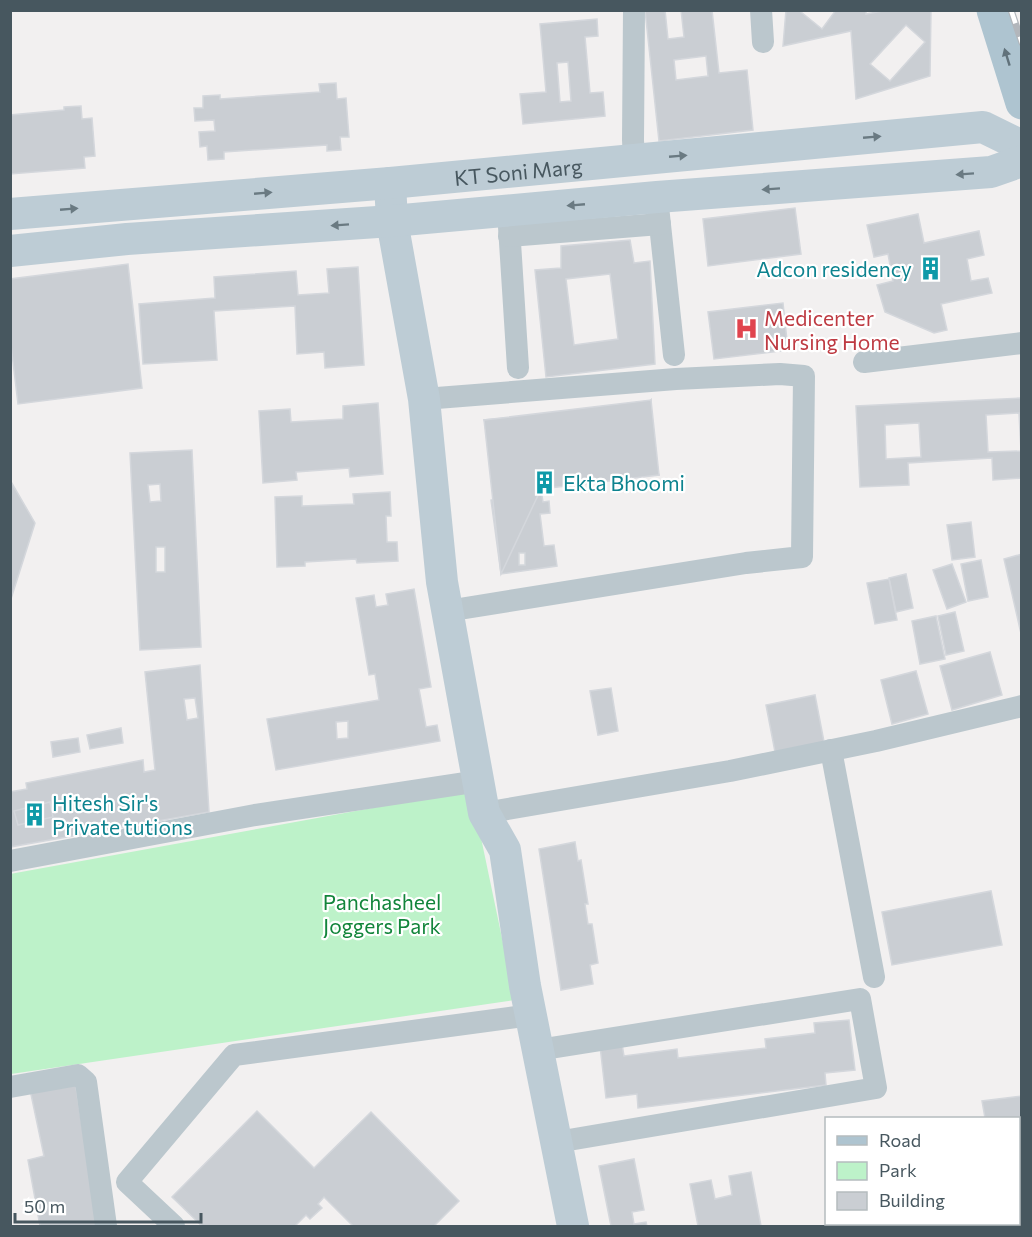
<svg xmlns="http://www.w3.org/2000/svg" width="1032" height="1237" viewBox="0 0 1032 1237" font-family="Commissioner,sans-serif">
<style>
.green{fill:#bdf2c9}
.building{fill:#caced3;stroke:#d4d7dc;stroke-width:1.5;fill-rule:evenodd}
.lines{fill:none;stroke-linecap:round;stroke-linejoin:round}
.street{stroke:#bbc7cd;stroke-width:22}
.secondary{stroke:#bdccd5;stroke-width:32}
.primary{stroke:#aec4d0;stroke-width:33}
.rail-casing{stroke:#b2b6bb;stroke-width:7}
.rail{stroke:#fff;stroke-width:4.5;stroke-dasharray:14;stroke-linecap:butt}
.oneway{fill:#61727b}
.oneway2{fill:#6a7a82}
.labels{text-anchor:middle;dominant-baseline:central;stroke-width:4.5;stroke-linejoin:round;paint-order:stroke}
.street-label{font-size:21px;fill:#47575f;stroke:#fff}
.culture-label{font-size:21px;fill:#0d838f;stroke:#fff;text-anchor:start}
.health-label{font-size:21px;fill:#be3a42;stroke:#fff;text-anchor:start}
.park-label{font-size:21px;fill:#12853b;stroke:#fff}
</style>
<rect width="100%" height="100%" fill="#f2f0f0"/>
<path class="green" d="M471 790 515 1000 11 1074 10 874Z"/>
<g class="building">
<path d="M645 10H665L668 39 684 37 681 10H712L719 73 747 70 753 130 659 141ZM706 56 708 76 676 80 674 60Z"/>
<path d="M786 10H802L801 12 822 29 836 10H866V14L888 10H931L930 76 856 99 851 31 783 46ZM906 25 925 42 890 81 870 64Z"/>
<path d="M597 19 598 36 585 37 590 93 603 92 605 116 523 124 520 94 546 92 540 24ZM568 62 571 101 560 102 557 63Z"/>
<path d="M336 83 337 99 346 98 349 137H340L341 150 327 151V145L224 152V159L208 160 207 146 200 147 199 132 215 131 214 120 195 121 194 108H203V96L220 95V99L320 92 319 84Z"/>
<path d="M81 106 82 119 92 118 95 156 84 157 85 168 10 174V115L64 110V107Z"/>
<path d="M795 208 801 254 708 266 703 219Z"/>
<path d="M918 214 924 243 979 231 984 255 967 259 971 281 988 278 992 293 941 304 947 330 934 333 885 312 877 285 893 281 888 254 874 257 867 225Z"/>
<path d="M630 240 634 263 650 261 655 364 546 377 535 270 561 268V246ZM610 274 618 339 574 345 566 279Z"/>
<path d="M128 264 142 388 18 404 10 337V279Z"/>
<path d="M358 267 364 365 325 368 324 352 297 354 295 306 214 311 217 360 143 364 139 304 215 298 214 277 296 271 298 295 329 293 327 269Z"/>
<path d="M783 303 788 350 714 359 708 312Z"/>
<path d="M1022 398V478L993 480 992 458 908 463 909 485 860 487 856 406ZM1019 413 1021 451 988 452 986 415ZM919 423 921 457 886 459 885 425Z"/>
<path d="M651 400 647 427 635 429 638 449 649 448 659 475 627 474 625 463 604 466 605 477 594 478 593 468 578 470 579 480 562 482 561 474 539 477 543 502 549 501 550 513 540 514 544 546 554 545 557 566 501 574 491 500 503 498 501 481 510 479 505 441 494 443 484 420 645 406ZM579 435 581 450 557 454 555 438ZM515 493H523V508H515ZM519 553H525V565H519Z"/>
<path d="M651 400 659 475 541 489 501 574 484 420Z"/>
<path d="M378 403 383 474 350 477 349 468 296 472 297 480 263 483 259 411 290 409 291 422 343 419V406Z"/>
<path d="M192 450 201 647 140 650 130 453ZM160 484 161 501 150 502 148 485ZM156 547H165V572H156Z"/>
<path d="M10 480 35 523 10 602Z"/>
<path d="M390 492 391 516H386L387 542H397L398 561 357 563 356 559 305 562V566L277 567 275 497 302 496V506L354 504 353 494Z"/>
<path d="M971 522 975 557 952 560 947 525Z"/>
<path d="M1022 554V638L1004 559Z"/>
<path d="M981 560 988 597 968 601 961 564Z"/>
<path d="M952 564 966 602 947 609 933 570Z"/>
<path d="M906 574 913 608 896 612 889 578Z"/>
<path d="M889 579 897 620 875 624 867 583Z"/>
<path d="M414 589 431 687 419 689 426 727 437 725 440 741 276 770 267 719 379 700 375 674 369 675 356 598 374 595 376 607 388 605 386 594ZM348 721V738L337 739 336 722Z"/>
<path d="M955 612 964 651 946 655 938 616Z"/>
<path d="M936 616 945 659 920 664 912 621Z"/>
<path d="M990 652 1002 695 952 710 940 666Z"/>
<path d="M200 665 209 812 10 847V792L27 789 26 783 143 760 144 772 155 770 145 672ZM195 698 198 718 187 720 184 699Z"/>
<path d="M916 671 928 714 892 724 881 680Z"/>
<path d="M611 688 618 731 598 735 590 691Z"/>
<path d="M815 695 825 747 776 757 766 705Z"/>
<path d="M121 728 123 743 90 749 87 735Z"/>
<path d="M78 738 80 752 53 757 51 742Z"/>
<path d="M50 802 53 817 18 825 14 811Z"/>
<path d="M575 842 578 861 581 860 588 904H585L588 924H592L598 963 590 965 593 984 561 990 539 849Z"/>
<path d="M991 891 1002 945 892 965 882 912Z"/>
<path d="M849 1020 855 1070 825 1073 826 1085 638 1108 637 1094 606 1098 600 1046 622 1044 624 1056 677 1049 678 1058 766 1048 765 1039 815 1033 814 1023Z"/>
<path d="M75 1081 98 1226H40L28 1160 44 1156 29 1085Z"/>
<path d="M1022 1096V1226H999L998 1224H1018V1118H985L982 1101Z"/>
<path d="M257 1111 314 1168 371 1112 459 1201 434 1226H353L324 1197 318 1204 322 1208 310 1219 306 1215 295 1226H202L172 1197Z"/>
<path d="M634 1159 644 1210 632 1212 634 1224 646 1222 647 1226H611L599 1166Z"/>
<path d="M751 1172 761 1226H698L690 1184 711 1180 715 1199 732 1195 729 1176Z"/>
<rect x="838" y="1224" width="26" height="2"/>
<path d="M879 1224H902V1226H880Z"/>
</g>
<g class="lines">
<g class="street">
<path d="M634 10 633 140 634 160"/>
<path d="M761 10 763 42"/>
<path d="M657 197 674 355"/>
<path d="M508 211 518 368"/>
<path d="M509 236 660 224"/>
<path d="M864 362 1022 343"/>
<path d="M424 399 676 379 780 374 804 376 802 557 746 563 447 611"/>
<path d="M831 750 874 977"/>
<path d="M484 813 730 771 876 741 1022 706"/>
<path d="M10 861 255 815 479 781"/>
<path d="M538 1050 860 999 876 1088 557 1142"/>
<path d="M10 1087 78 1075 86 1082 106 1226"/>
<path d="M174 1226 127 1182 234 1055 531 1015"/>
</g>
<g class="secondary">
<path d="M390 183 392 221 424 399 442 582 484 813 505 850 525 986 573 1226"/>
<path id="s1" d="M10 214 390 183 983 127 1022 146"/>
<path d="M10 251 127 239 392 221 657 197 991 172 1022 161"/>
</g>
<path class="primary" d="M993 10 1022 103"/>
<defs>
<path id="rail" d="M1011 10 1022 43"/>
</defs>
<use href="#rail" class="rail-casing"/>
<use href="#rail" class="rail"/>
</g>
<defs><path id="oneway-solid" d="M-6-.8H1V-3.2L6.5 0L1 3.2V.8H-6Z" transform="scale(1.5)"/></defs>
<use class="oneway" href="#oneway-solid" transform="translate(1007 57) rotate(-107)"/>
<g class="oneway2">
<use href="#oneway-solid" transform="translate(872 137) rotate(-5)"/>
<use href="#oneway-solid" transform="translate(678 156) rotate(-5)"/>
<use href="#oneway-solid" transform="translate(965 174) rotate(176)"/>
<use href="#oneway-solid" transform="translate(771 189) rotate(176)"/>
<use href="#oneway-solid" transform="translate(263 193) rotate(-5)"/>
<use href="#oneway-solid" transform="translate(576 205) rotate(175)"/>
<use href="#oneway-solid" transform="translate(69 209) rotate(-5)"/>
<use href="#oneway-solid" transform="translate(340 225) rotate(176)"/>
</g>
<defs>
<symbol id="building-bare" viewBox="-9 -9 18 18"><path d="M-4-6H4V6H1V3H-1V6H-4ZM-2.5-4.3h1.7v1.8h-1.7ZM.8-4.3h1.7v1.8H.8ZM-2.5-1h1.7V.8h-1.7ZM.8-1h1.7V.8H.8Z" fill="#0f9aa8" stroke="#fff" stroke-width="2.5" paint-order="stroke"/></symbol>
<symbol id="hospital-bare" viewBox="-9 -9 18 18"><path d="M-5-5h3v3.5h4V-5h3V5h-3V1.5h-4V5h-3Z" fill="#e0444e" stroke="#fff" stroke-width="2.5" paint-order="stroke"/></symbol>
</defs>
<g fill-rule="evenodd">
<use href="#building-bare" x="914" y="252" width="33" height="33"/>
<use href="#hospital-bare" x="730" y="312" width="33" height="33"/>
<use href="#building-bare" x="528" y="466" width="33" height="33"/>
<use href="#building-bare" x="18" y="798" width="33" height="33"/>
</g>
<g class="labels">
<g class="street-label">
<text stroke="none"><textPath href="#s1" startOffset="510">KT Soni Marg</textPath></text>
</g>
<g class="culture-label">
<text x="912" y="268" text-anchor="end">Adcon residency</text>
<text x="563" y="482">Ekta Bhoomi</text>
<text x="52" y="802">Hitesh Sir's<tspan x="52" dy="24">Private tutions</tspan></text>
</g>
<g class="health-label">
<text x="764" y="317">Medicenter<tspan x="764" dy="24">Nursing Home</tspan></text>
</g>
<g class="park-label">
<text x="382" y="901">Panchasheel<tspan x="382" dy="24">Joggers Park</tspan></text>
</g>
</g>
<rect width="1032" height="1237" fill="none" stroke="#47575f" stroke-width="24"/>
<rect x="825" y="1117" width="195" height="108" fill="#ffffff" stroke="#b5bcbf" stroke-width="1.5"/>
<rect x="837" y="1136" width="30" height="9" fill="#aec4d0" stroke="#b5bcbf" stroke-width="1.5"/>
<text x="879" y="1147" font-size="18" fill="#47575f">Road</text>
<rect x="837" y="1162" width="30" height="18" fill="#bdf2c9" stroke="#b5bcbf" stroke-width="1.5"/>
<text x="879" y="1177" font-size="18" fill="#47575f">Park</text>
<rect x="837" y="1192" width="30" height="18" fill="#caced3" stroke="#b5bcbf" stroke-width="1.5"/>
<text x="879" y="1207" font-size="18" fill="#47575f">Building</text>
<path d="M15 1213v9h186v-9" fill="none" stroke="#47575f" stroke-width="3"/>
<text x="24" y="1213" font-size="18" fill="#47575f" stroke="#ffffff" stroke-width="4.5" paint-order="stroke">50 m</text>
</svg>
